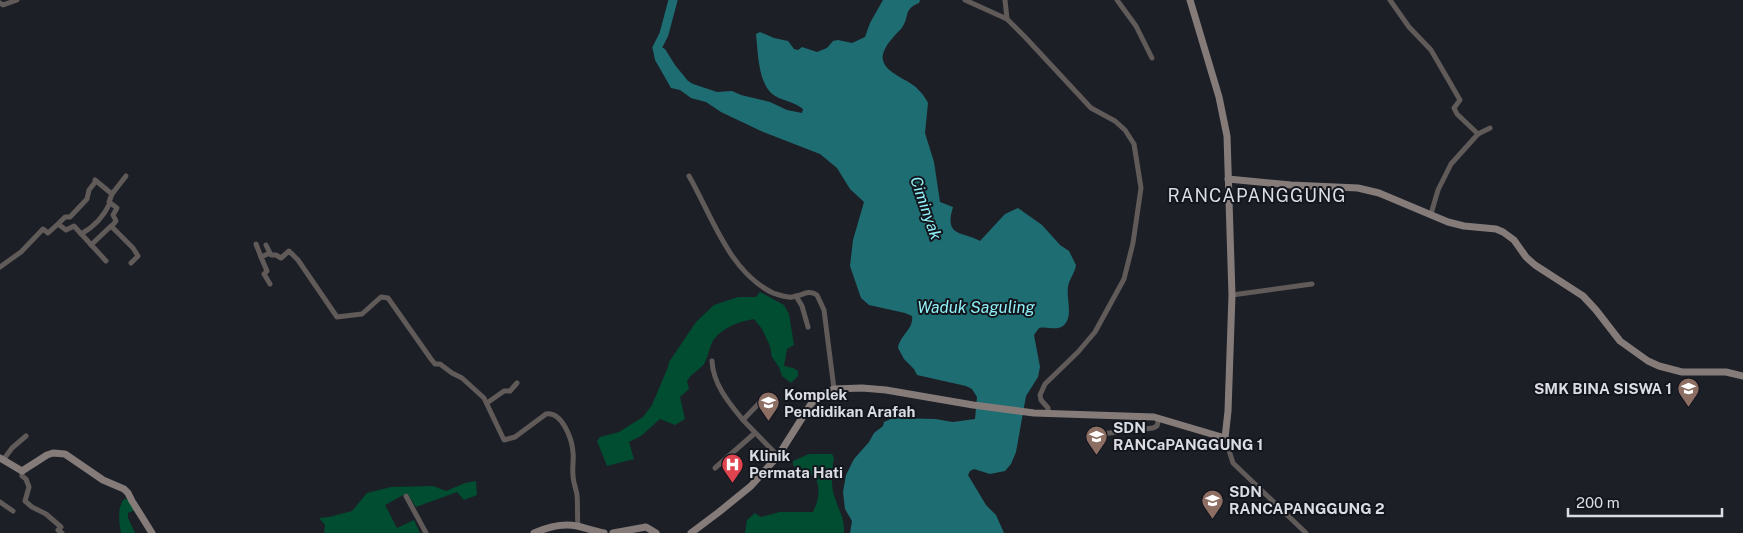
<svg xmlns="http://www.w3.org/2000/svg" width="1743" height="533" viewBox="0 0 1743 533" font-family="'Public Sans',sans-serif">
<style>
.green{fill:#004d32}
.water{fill:#1e6d72}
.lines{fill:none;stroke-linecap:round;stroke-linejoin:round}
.river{stroke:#1e6d72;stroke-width:9}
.street{stroke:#605a59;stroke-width:5}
.secondary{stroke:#857c7a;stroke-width:7}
.labels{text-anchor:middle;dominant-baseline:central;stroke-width:4;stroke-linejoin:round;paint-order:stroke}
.poi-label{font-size:15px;font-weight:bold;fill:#dbdde3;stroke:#14161e;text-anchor:start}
.water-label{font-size:16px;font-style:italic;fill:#90f1f8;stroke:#14161e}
.quarter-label{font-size:18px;letter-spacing:1px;fill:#dbdde3;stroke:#14161e}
</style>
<rect width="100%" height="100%" fill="#1d1f27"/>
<g class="green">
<path d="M760 292 784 305 789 314 794 345 787 349 784 366 793 368 798 371V376L791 383 782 376 779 367 772 357 770 346 762 329 754 319C741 321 724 327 715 338 709 345 709 356 704 364 699 370 692 373 687 381L689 389 680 397 685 419 675 425 660 419 641 436 629 442 634 459 607 466 597 441 600 437 619 432 643 417 652 405 668 367 669 362 696 322 714 305 738 297H756Z"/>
<path d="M809 454H832L834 458C832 470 830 486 835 498 839 511 845 519 844 533H745L747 520 755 513 761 517 780 512H813C820 497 820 490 815 474L804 478 793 465V461Z"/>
<path d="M476 481 477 495 464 500 457 492 416 507 407 493 385 505 397 528 414 520 420 533H324L325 525 319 518 329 517 352 511 367 493 391 487 433 486 446 491 465 483Z"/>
<path d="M124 499H127L135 510 128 513V518L135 533H121C119 522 117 508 124 499Z"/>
</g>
<path class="water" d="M883 0H920L919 3C902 10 911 16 901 29 895 35 888 42 884 51 877 68 899 76 910 83 918 88 924 95 928 103L925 133 934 162 940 202 953 207C944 237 961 231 980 241L1005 214 1018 208 1042 225 1060 245 1069 251 1076 265C1075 273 1069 279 1068 287 1066 299 1074 317 1063 326 1056 331 1047 326 1039 328L1034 335 1040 367 1038 377 1026 396 1016 452 1011 464 1005 471 990 474 974 469 970 471 968 475 986 505 996 515 1004 533H850L852 521 845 509 843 492 846 475 854 459 869 442 874 433 883 426 884 422 893 418 935 419 953 422 975 419 977 397 972 389 966 386 917 375 914 369 904 359 898 348C900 335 914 329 912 316L905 313 869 305 861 298 850 266 853 240 864 202 850 189 837 168 820 154 761 131 721 112 706 102 691 98 680 90 671 88 655 60 653 50 655 46H660L665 49 675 65 688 81 693 84 717 92 732 91 741 95 770 102 787 110 802 113 803 109C795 102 784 101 775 96 758 86 758 52 756 34L760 32 774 38 788 41 794 49 798 50 802 47 817 52 827 48 833 41 838 40 852 43 865 37 870 23Z"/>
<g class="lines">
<path class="river" d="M660 56 657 48 664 34 673 0"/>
<g class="street">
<path d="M965 0 1007 19 1025 37 1091 108 1115 121 1125 130 1134 144 1141 188 1133 243 1124 279 1095 332 1078 352 1045 384 1040 395 1041 400 1048 408V414"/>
<path d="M1005 0 1007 19"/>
<path d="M1117 0 1136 26 1152 58"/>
<path d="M1390 0 1409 27 1431 50 1460 100 1454 108 1457 114 1478 134 1451 164 1438 190 1431 214"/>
<path d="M0 3 3 5 17 0"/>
<path d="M1478 134 1490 128"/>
<path d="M689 176C712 216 729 272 773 293 779 295 786 298 792 297 802 296 808 289 817 295L824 310 834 389"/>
<path d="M95 180 112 194 109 202 117 208 113 215 116 221 111 227"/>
<path d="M112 194 126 176"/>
<path d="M58 224 65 217H70L87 199 89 190 96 181"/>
<path d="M81 234C94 227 104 216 110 203"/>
<path d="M256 244 261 257"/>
<path d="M91 245 111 226 133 248 138 256 131 263"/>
<path d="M266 245 271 255H276L281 258 289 251 298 260 337 317 362 314 381 297 388 298 431 359 435 364H440L452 373 462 378 484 398 504 440 515 437 546 414C562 411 572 439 573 452 574 460 572 467 573 475 573 482 576 488 577 495 578 504 577 516 578 526"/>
<path d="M0 267 21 252 43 229 48 233 58 224 66 230 74 226 106 261"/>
<path d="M270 284 264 274 267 271 261 257 270 253"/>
<path d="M1232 295 1312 284"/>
<path d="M796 296 802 306 808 327"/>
<path d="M712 361C713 384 729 403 743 420"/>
<path d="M765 397 743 420 778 456"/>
<path d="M487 403 504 391H510L517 383"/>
<path d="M1101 434 1153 428 1157 426 1159 418"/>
<path d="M1225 438 1233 463 1306 533"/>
<path d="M3 460 12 448 26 436"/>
<path d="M715 468 755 433"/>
<path d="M22 471V476L26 479 29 487 25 501 32 507 46 514 61 527 58 530 62 533"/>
<path d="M406 496 426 533"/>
<path d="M0 502 13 511"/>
</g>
<g class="secondary">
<path d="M1228 179 1291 185 1358 188 1379 193 1448 222 1464 226 1496 229 1503 232 1514 240 1526 257 1535 265 1583 296 1596 310 1620 341 1648 361 1659 366 1682 372H1726L1743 376"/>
<path d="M0 458 22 471 47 455 53 453 65 454 103 480 124 489 128 493 132 501 152 533"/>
<path d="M534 533C548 527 562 523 577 526 586 528 594 531 604 533"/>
<path d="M613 533 646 527 656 533"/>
<path d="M691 533 719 512 751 486 778 456 811 404 818 397 834 389 862 388 886 390 973 405 1034 413 1154 417 1225 438 1228 411 1232 295 1227 136 1219 97 1190 0"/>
</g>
</g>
<defs>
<symbol id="school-pin" viewBox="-11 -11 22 30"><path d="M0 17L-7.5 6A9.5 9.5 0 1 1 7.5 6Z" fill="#8d6e63" stroke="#14161e"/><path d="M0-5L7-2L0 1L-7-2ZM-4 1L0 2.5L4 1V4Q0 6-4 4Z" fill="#fff"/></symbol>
<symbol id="hospital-pin" viewBox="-11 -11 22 30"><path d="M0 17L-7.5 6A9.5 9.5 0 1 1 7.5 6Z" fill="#e0444e" stroke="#14161e"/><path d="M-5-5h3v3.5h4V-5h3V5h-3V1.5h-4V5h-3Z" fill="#fff"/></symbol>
</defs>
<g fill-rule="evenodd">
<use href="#school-pin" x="1676" y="376" width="25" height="34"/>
<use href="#school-pin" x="756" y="390" width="25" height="34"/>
<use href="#school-pin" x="1084" y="424" width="25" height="34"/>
<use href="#hospital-pin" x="720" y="452" width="25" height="34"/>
<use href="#school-pin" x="1200" y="488" width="25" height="34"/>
</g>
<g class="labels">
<g class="poi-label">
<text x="1672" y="388" text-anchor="end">SMK BINA SISWA 1</text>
<text x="784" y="394">Komplek<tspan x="784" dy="17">Pendidikan Arafah</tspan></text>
<text x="1113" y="427">SDN<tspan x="1113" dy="17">RANCaPANGGUNG 1</tspan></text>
<text x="749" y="455">Klinik<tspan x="749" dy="17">Permata Hati</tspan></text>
<text x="1229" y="491">SDN<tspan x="1229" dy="17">RANCAPANGGUNG 2</tspan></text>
</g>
<g class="water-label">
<text transform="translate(926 208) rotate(71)">Ciminyak</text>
<text x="976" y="307">Waduk Saguling</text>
</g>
<g class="quarter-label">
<text x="1257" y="195">RANCAPANGGUNG</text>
</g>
</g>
<path d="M1568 508v8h154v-8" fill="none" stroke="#dbdde3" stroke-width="2.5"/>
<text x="1576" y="508" font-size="15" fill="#dbdde3" stroke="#14161e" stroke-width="4" paint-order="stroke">200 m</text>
</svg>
